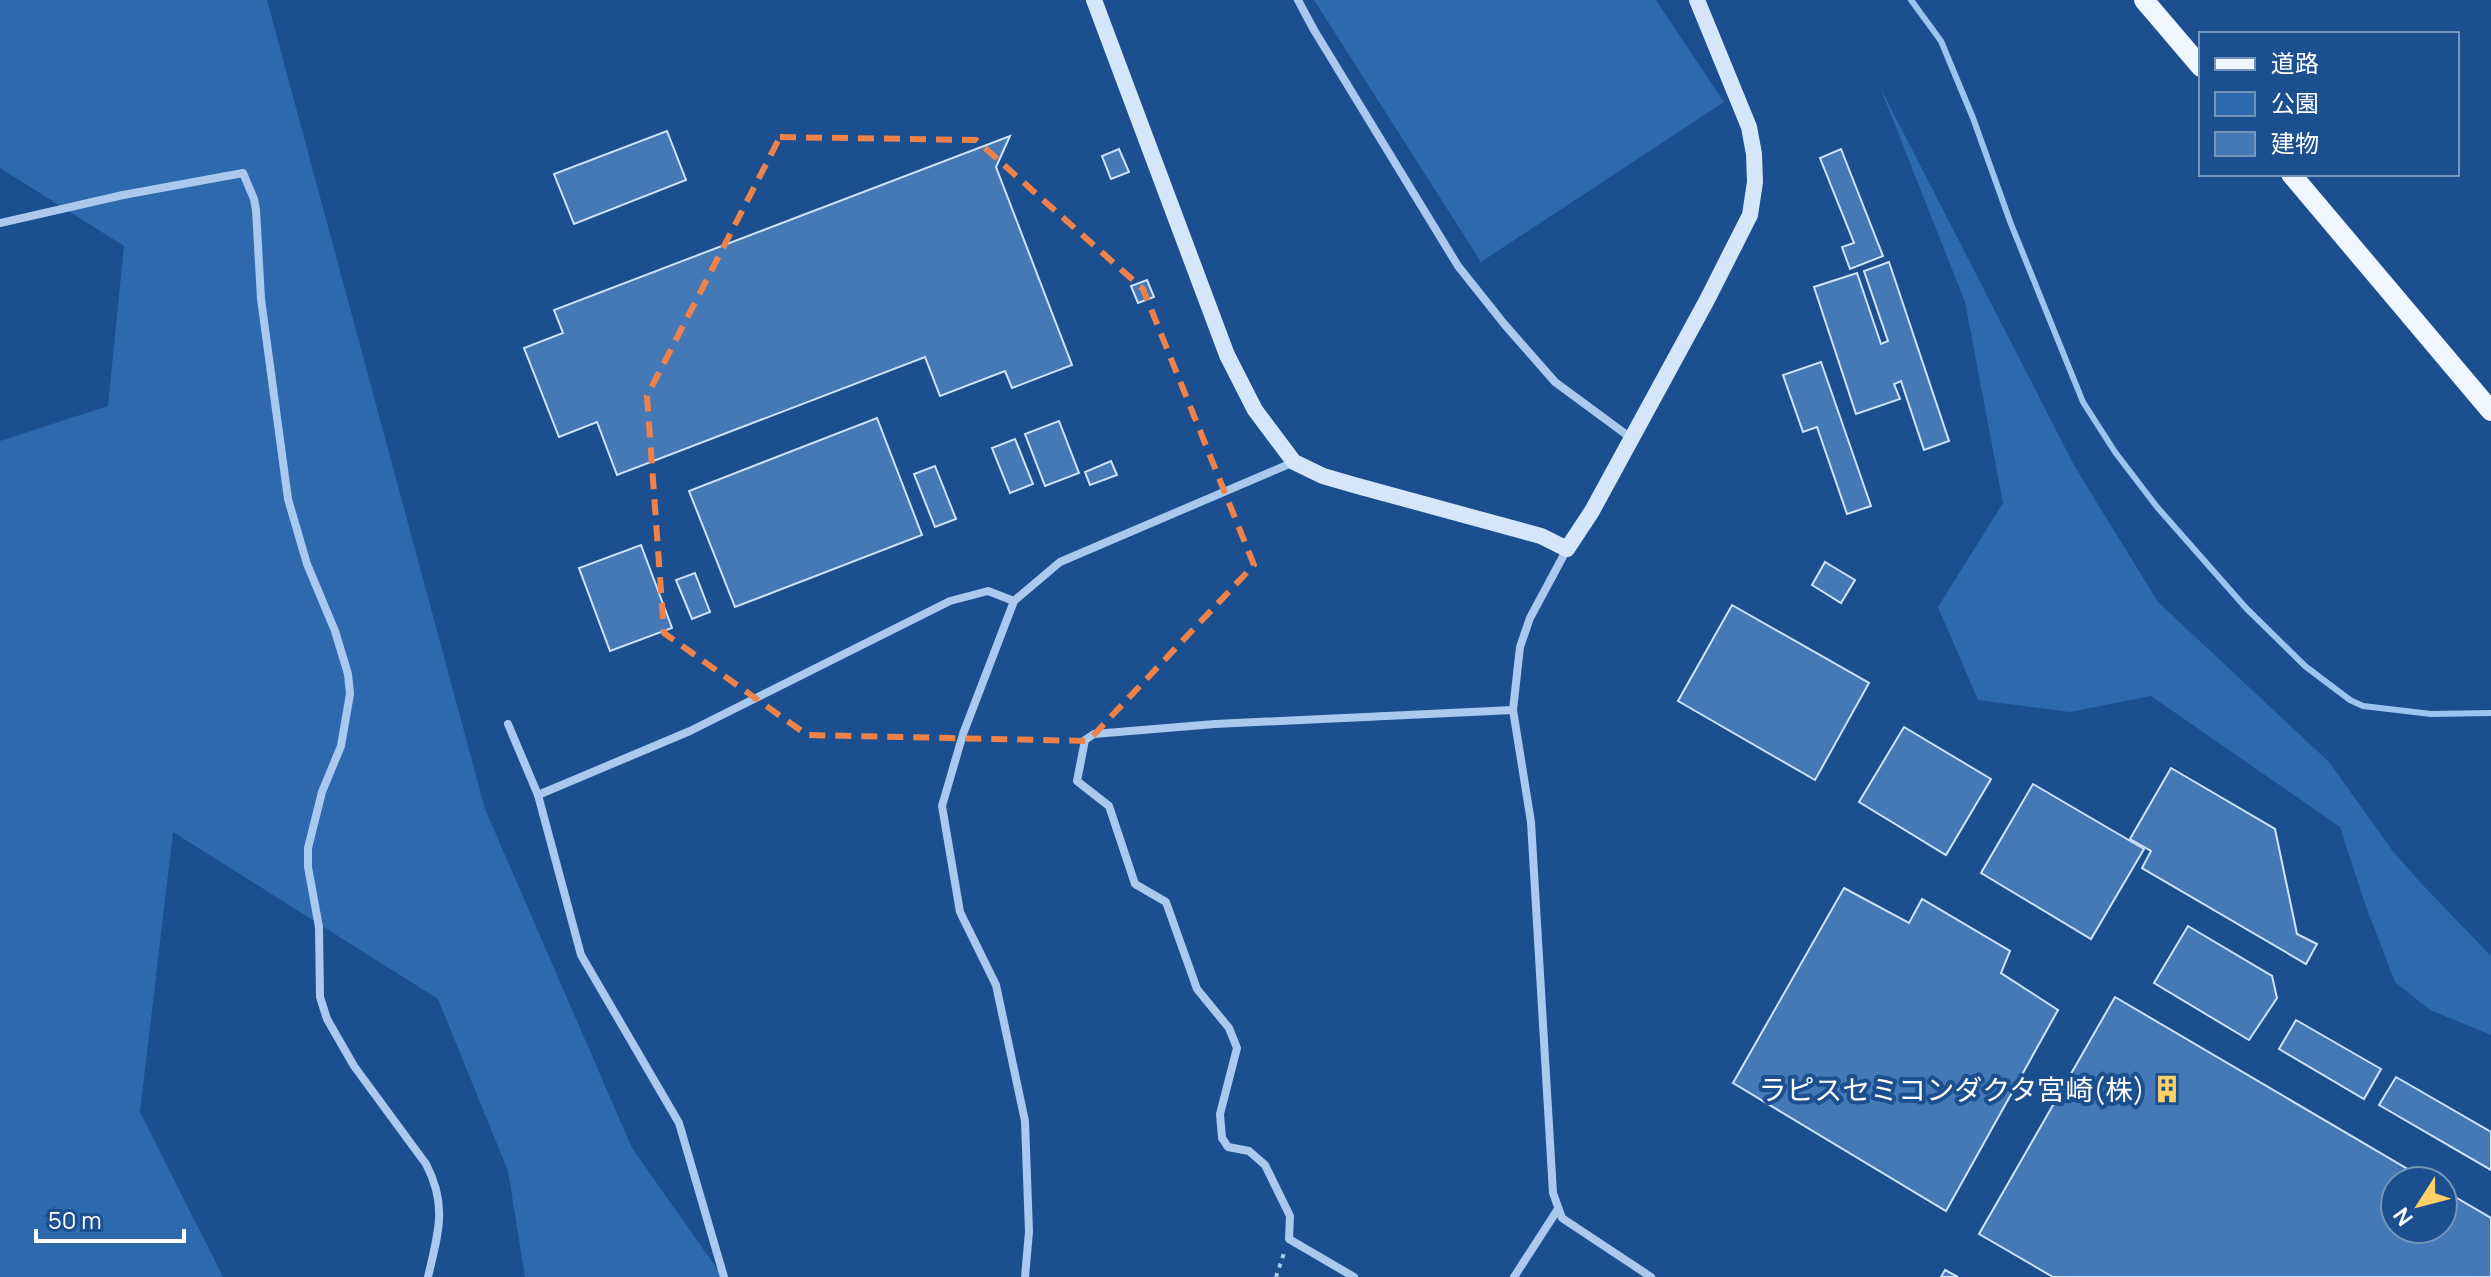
<svg xmlns="http://www.w3.org/2000/svg" width="2491" height="1277" viewBox="0 0 2491 1277" font-family="Manrope,'Noto Sans JP',sans-serif">
<style>
.green{fill:#2e69ad}
.lines{fill:none;stroke-linecap:round;stroke-linejoin:round}
.stream{stroke:#9cc4f0;stroke-width:6}
.building{fill:#4478b7;stroke:#cfe3fa;stroke-width:2}
.path{stroke:#a9c9ee;stroke-width:4;stroke-dasharray:4 6;stroke-linecap:butt}
.street{stroke:#a9c9ee;stroke-width:8}
.secondary{stroke:#d6e6fa;stroke-width:16}
.primary{stroke:#f0f6ff;stroke-width:20}
.marked{fill:none;stroke:#ee8249;stroke-width:6;stroke-dasharray:16 10;stroke-linejoin:round}
.labels{text-anchor:middle;dominant-baseline:central;stroke-width:8;stroke-linejoin:round;paint-order:stroke}
.poi-label{font-size:28px;fill:#fff;stroke:#1b4f8f;text-anchor:end}
</style>
<rect width="100%" height="100%" fill="#1b4f8f"/>
<g class="green">
<path d="M0 0H267L485 809 632 1148 723 1277H525L508 1171 438 999 173 832 140 1112 223 1277H0V441L108 406 124 246 0 168Z"/>
<path d="M1314 0H1656L1724 102 1481 262Z"/>
<path d="M1880 87 2075 467 2158 602 2329 762 2392 850 2418 880 2491 956V1035L2430 1010 2395 982 2365 904 2340 827 2151 696 2070 712 1978 700 1938 607 2003 503 1965 302Z"/>
</g>
<g class="lines">
<path class="stream" d="M1911 0 1941 41 1973 118 2011 224 2083 402 2115 452 2157 507 2246 608 2305 666 2350 700 2363 706 2431 714 2491 713"/>
</g>
<g class="building">
<path d="M667 131 686 180 574 224 554 174Z"/>
<path d="M1010 136 996 167 1072 365 1012 388 1005 371 940 396 925 357 617 475 597 422 559 437 524 348 563 333 554 310Z"/>
<path d="M1119 149 1129 172 1111 179 1102 156Z"/>
<path d="M1841 149 1883 256 1850 269 1842 247 1854 243 1820 158Z"/>
<path d="M1889 262 1949 441 1924 450 1901 381 1894 384 1900 399 1856 414 1814 287 1857 273 1881 344 1888 341 1864 271Z"/>
<path d="M1147 280 1154 297 1138 303 1131 286Z"/>
<path d="M1821 362 1871 506 1847 514 1817 427 1803 432 1783 375Z"/>
<path d="M877 418 922 535 735 607 689 491Z"/>
<path d="M1059 421 1079 473 1045 486 1025 434Z"/>
<path d="M1015 439 1033 484 1010 493 992 448Z"/>
<path d="M1111 461 1117 475 1090 485 1085 472Z"/>
<path d="M935 466 956 519 935 527 914 474Z"/>
<path d="M641 545 672 628 610 651 579 568Z"/>
<path d="M1825 562 1855 580 1841 603 1812 585Z"/>
<path d="M695 573 710 612 692 619 676 580Z"/>
<path d="M1732 605 1869 683 1815 780 1678 701Z"/>
<path d="M1904 727 1991 779 1946 855 1859 802Z"/>
<path d="M2171 768 2275 829 2297 934 2317 944 2306 964 2142 868 2151 851 2130 839Z"/>
<path d="M2033 784 2144 849 2091 939 1981 873Z"/>
<path d="M1844 888 1909 923 1922 899 2010 951 2001 973 2058 1010 1946 1211 1733 1083Z"/>
<path d="M2188 926 2272 976 2277 998 2249 1040 2154 983Z"/>
<path d="M2115 997 2428 1181H2395V1229H2443V1190L2491 1218V1277H2053L1979 1234Z"/>
<path d="M2296 1020 2381 1069 2364 1099 2279 1049Z"/>
<path d="M2396 1077 2491 1132V1170L2379 1105Z"/>
<path d="M1945 1270 1958 1277H1941Z"/>
</g>
<g class="lines">
<path class="path" d="M1276 1277 1284 1253"/>
<g class="street">
<path d="M1298 0 1314 30 1458 266 1505 325 1555 382 1631 438"/>
<path d="M0 223 123 195 243 173 254 199 256 210 261 299 288 499 307 564 335 631 348 674 350 694 341 746 322 792 308 848V867L319 927 320 997 327 1019 354 1066 426 1164C448 1206 438 1233 428 1277"/>
<path d="M1567 549 1530 618 1520 647 1513 710 1531 822 1553 1193 1562 1218 1651 1277"/>
<path d="M508 724 538 795 581 955 679 1123 724 1277"/>
<path d="M538 795 690 731 950 601 988 591 1014 601"/>
<path d="M1025 1277 1029 1232 1025 1121 996 985 960 912 942 806 963 734 1014 601 1060 562 1294 462"/>
<path d="M1354 1277 1289 1239 1290 1216 1265 1165 1249 1151 1228 1147 1222 1138 1220 1114 1237 1048 1229 1028 1197 989 1166 902 1135 884 1109 806 1077 781 1085 740 1094 734 1215 724 1513 710"/>
<path d="M1514 1277 1558 1209"/>
</g>
<path class="secondary" d="M1094 0 1227 355 1255 410 1294 462 1323 476 1354 485 1541 536 1567 549 1592 511 1707 300 1750 215 1755 182 1754 154 1749 127 1697 0"/>
<g class="primary">
<path d="M2144 0 2201 67"/>
<path d="M2291 174 2491 411"/>
</g>
</g>
<path class="marked" d="M780 137 976 140 1143 289 1254 565 1088 741 807 735 664 633 647 396Z"/>
<defs>
<symbol id="building-bare" viewBox="-9 -9 18 18"><path d="M-4-6H4V6H1V3H-1V6H-4ZM-2.5-4.3h1.7v1.8h-1.7ZM.8-4.3h1.7v1.8H.8ZM-2.5-1h1.7V.8h-1.7ZM.8-1h1.7V.8H.8Z" fill="#ffd166" stroke="#1b4f8f" stroke-width="2.5" paint-order="stroke"/></symbol>
</defs>
<g fill-rule="evenodd">
<use href="#building-bare" x="2147" y="1069" width="40" height="40"/>
</g>
<g class="labels">
<g class="poi-label">
<text x="2145" y="1089">ラピスセミコンダクタ宮崎(株)</text>
</g>
</g>
<rect x="2199" y="32" width="260" height="144" fill="#1b4f8f" stroke="#7695bc" stroke-width="2"/>
<rect x="2215" y="58" width="40" height="12" fill="#f0f6ff" stroke="#7695bc" stroke-width="2"/>
<text x="2271" y="72" font-size="24" fill="#ffffff">道路</text>
<rect x="2215" y="92" width="40" height="24" fill="#2e69ad" stroke="#7695bc" stroke-width="2"/>
<text x="2271" y="112" font-size="24" fill="#ffffff">公園</text>
<rect x="2215" y="132" width="40" height="24" fill="#4478b7" stroke="#7695bc" stroke-width="2"/>
<text x="2271" y="152" font-size="24" fill="#ffffff">建物</text>
<g transform="translate(2419 1205) rotate(234)"><circle r="38" fill="#1b4f8f" stroke="#7695bc" stroke-width="2"/>
<path d="M0-6L14 30L0 20L-14 30Z" fill="#ffd166"/>
<text y="-12" font-size="22" font-weight="bold" text-anchor="middle" fill="#ffffff">N</text>
</g>
<path d="M36 1229v12h148v-12" fill="none" stroke="#ffffff" stroke-width="4"/>
<text x="48" y="1229" font-size="24" fill="#ffffff" stroke="#1b4f8f" stroke-width="6" paint-order="stroke">50 m</text>
</svg>
